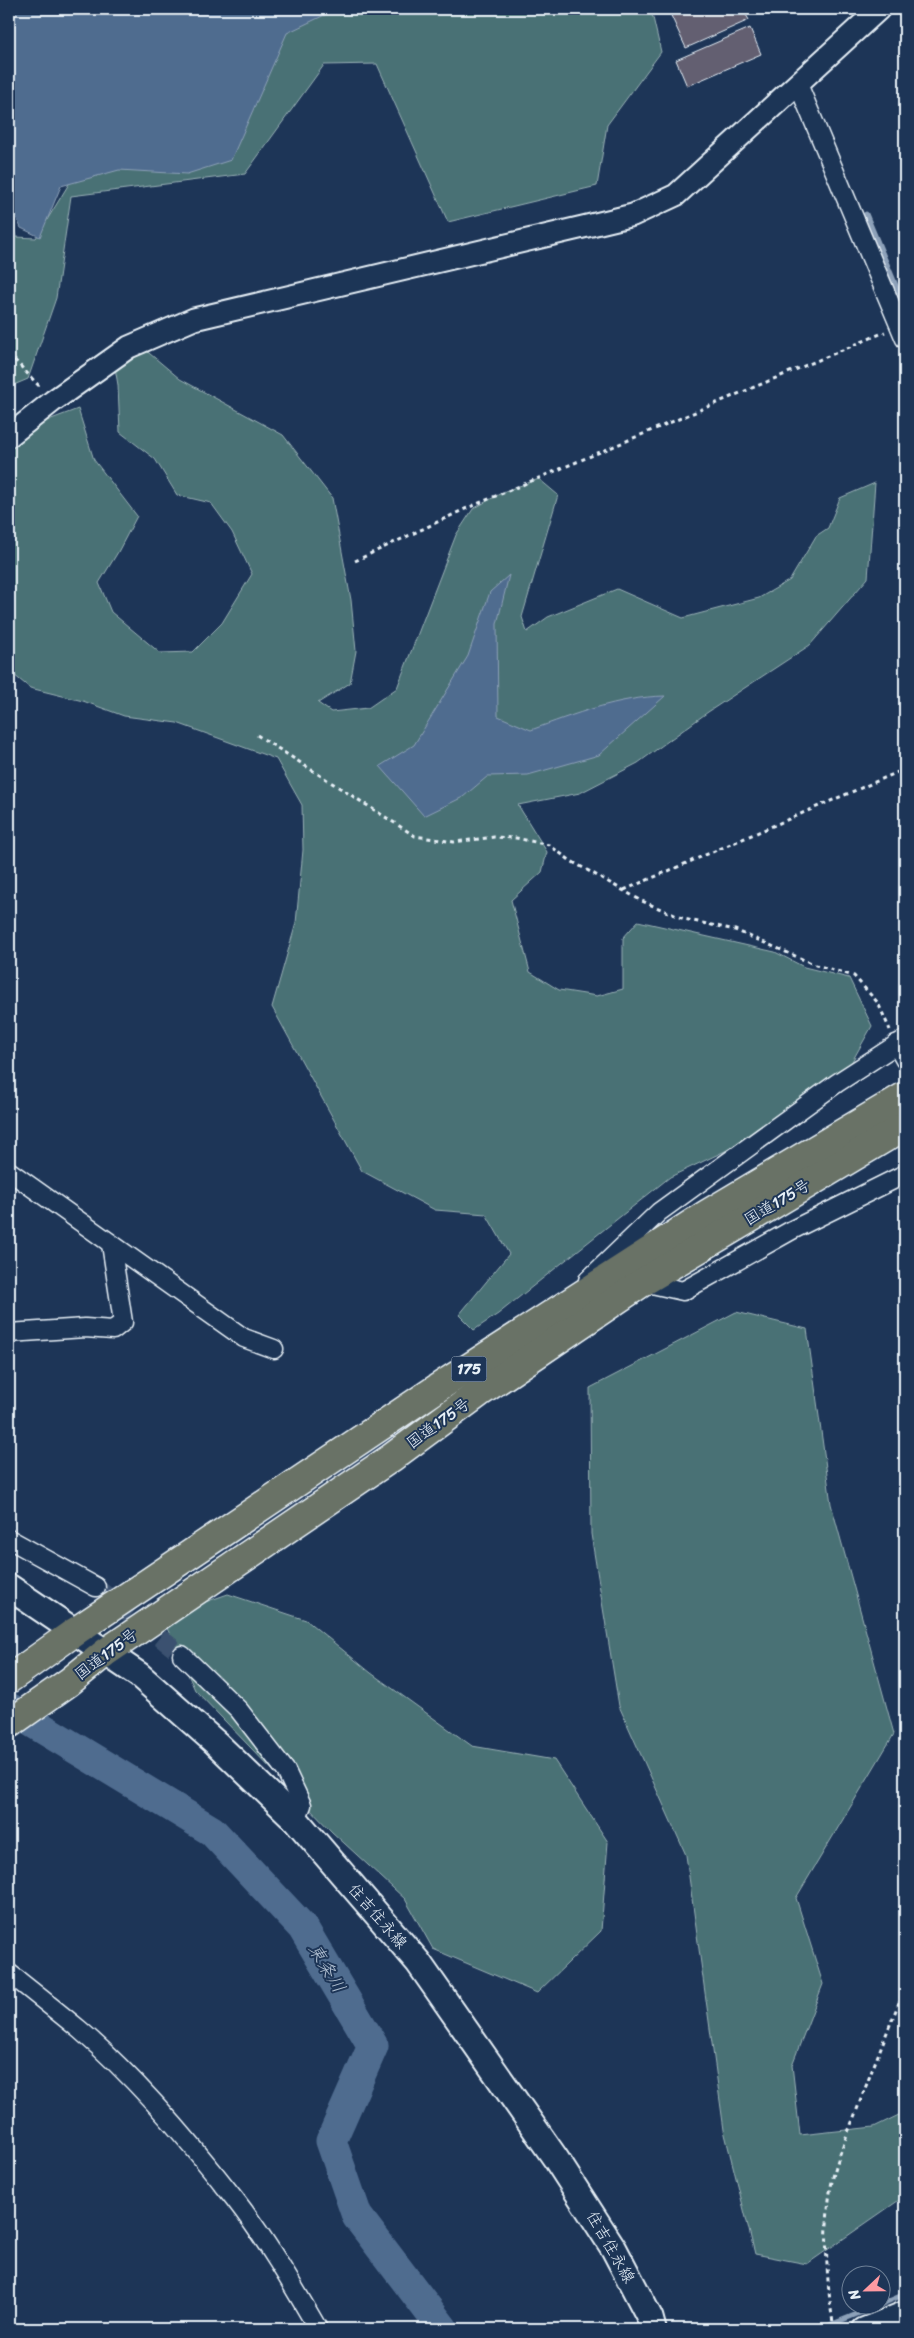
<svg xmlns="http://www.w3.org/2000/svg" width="914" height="2338" viewBox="0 0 914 2338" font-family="Sriracha,'Klee One',sans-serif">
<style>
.green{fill:#4a7174;stroke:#99b1b6}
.water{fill:#506c8f;stroke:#8da1b9}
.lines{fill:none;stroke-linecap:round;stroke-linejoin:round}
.stream{stroke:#8da1b9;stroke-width:5}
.river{stroke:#506c8f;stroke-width:31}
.building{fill:#635e71;stroke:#e8f1f8}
.minor-tunnel{stroke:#3b516f;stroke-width:18;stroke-dasharray:18 9;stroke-linecap:butt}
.minor-casing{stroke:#e8f1f8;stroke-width:21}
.tertiary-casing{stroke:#e8f1f8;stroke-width:25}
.secondary-casing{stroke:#e8f1f8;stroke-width:29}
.trunk-casing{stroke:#e8f1f8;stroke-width:31}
.path{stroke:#e8f1f8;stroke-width:3;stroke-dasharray:4 4;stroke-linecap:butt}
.minor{stroke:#1d3557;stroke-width:18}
.tertiary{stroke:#1d3557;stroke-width:21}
.secondary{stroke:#1d3557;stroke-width:25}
.trunk{stroke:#697266;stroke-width:28}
.labels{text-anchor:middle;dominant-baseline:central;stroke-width:4;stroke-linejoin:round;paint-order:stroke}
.shield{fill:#1d3557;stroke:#abb9c8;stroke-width:1}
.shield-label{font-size:15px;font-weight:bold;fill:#e8f1f8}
.street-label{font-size:16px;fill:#e8f1f8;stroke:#1d3557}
.water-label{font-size:18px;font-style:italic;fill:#b3c2d3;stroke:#1d3557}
</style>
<rect width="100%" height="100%" fill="#1d3557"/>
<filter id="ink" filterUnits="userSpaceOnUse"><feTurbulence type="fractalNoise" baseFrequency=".02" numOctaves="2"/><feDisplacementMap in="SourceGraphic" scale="10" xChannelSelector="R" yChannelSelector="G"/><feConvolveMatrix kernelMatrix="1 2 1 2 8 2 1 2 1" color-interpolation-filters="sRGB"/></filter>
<g filter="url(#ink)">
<g class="green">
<path d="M280 9H651L661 52 607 125 597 186 448 222 377 64 324 65 245 174 71 196 56 298 28 379 9 387V211L16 237 36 238 92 146Z"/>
<path d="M143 348 180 379 283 435 332 498 351 600 356 651 350 683 318 703 331 712 368 708 397 688 456 535 473 509 505 491 539 479 558 495 522 617 527 632 548 617 617 589 683 618 759 598 790 580 816 536 828 528 840 498 875 483 868 578 810 645 708 712 638 763 580 793 518 805 547 852 542 872 511 900 530 972 559 990 597 996 623 989V938L638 921 775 952 804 967 849 978 872 1026 850 1065 759 1135 670 1177 498 1314 474 1330 459 1315 509 1254 486 1214 435 1210 362 1171 272 1007 296 923 303 850 302 805 276 759 177 723 124 716 83 701 30 688 9 671V445L30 427 78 409 94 460 137 516 118 552 99 583 111 612 160 653 193 652 222 623 252 574 232 532 211 503 177 495 155 459 120 432 118 385 114 362Z"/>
<path d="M736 1312 807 1329 831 1504 894 1734 796 1898 823 1984 792 2065 800 2135 874 2127 905 2112V2196L807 2264 755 2254 724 2130 686 1855 619 1706 591 1534 590 1388Z"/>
<path d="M228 1594 306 1620 371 1673 472 1746 554 1760 608 1842 601 1931 537 1993 433 1949 405 1899 332 1832 195 1690 162 1617Z"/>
</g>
<g class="water">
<path d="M9 9H337L287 33 231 160 187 174 119 170 61 186 40 237 21 228 9 201Z"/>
<path d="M509 575 497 624 498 716 531 730C575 714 618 697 665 696L599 755 528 775 488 776 463 797 424 816 380 766 414 745 468 656 490 592Z"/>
</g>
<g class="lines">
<g class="stream">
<path d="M866 214 905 307"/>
<path d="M882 2304 905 2294"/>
<path d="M820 2329 877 2306"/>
</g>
<path class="river" d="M9 1708 212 1831 303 1928 373 2046 331 2141 357 2216 443 2329"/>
</g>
<g class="building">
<path d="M668 9H743L749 20 686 48Z"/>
<path d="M750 28 761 54 687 86 676 60Z"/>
</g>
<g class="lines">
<path class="minor-tunnel" d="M96 1587 182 1655"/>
<defs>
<g id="minor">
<path d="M798 84 905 339"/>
<path d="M896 1044 905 1060"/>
<path d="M9 1171 244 1338 274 1349"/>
<path d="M588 1280 659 1212 837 1083 905 1039"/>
<path d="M643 1282 683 1291 792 1230 905 1174"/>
<path d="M9 1333 85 1328 113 1330 123 1322 111 1244"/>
<path d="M9 1539 96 1587"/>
<path d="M182 1655 239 1710 286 1771 302 1805 296 1820"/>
<path d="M9 1973C33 1992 57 2011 80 2030 137 2079 188 2139 234 2198 266 2239 292 2284 318 2329"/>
</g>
<g id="tertiary">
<path d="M9 436 53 401 129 347 194 319 583 227 633 215 676 195 879 9"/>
<path d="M863 2329 905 2312"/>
</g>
<path id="secondary" d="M9 1587 139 1675 216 1743 296 1820 418 1962 556 2159 614 2249 650 2318 653 2329"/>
<g id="trunk">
<path d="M9 1679 76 1631 439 1387 707 1214 905 1096"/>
<path d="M9 1724 69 1682 106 1652 391 1458 479 1393 643 1282 905 1126"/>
</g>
</defs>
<use href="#minor" class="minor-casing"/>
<use href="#tertiary" class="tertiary-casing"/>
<use href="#secondary" class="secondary-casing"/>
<use href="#trunk" class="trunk-casing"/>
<g class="path">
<path d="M9 354 41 388"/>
<path d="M355 561 465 509 885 332"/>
<path d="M257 735 415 836 454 842 494 837 516 838 549 845 571 861 642 901 684 919 735 930 816 965 854 976 878 1003 890 1030"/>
<path d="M624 890 905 769"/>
<path d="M834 2329C827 2287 824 2243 829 2200 832 2170 845 2140 856 2112 872 2070 888 2029 905 1988"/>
</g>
<use href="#minor" class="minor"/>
<use href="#tertiary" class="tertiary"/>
<use href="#secondary" class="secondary"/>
<use href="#trunk" class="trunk"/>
</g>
</g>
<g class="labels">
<rect class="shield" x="451.5" y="1356.5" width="35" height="25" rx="4"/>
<g class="shield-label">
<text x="469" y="1369">175</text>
</g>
<g class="street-label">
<text transform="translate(777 1202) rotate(-31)">国道175号</text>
<text transform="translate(438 1423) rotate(-36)">国道175号</text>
<text transform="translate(106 1654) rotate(-37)">国道175号</text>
<text transform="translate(378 1916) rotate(49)">住吉住永線</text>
<text transform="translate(611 2247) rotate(60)">住吉住永線</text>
</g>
<g class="water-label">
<text transform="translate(327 1968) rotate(59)">東条川</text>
</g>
</g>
<rect width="914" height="2338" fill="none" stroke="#1d3557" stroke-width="30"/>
<rect x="15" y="15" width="884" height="2308" fill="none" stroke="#e8f1f8" stroke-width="2" filter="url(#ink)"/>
<g transform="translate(866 2290) rotate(248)"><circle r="24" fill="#1d3557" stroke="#6e8097"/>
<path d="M0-4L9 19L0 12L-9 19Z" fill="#ff9aa2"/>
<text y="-8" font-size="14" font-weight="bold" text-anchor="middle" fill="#e8f1f8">N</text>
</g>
</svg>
